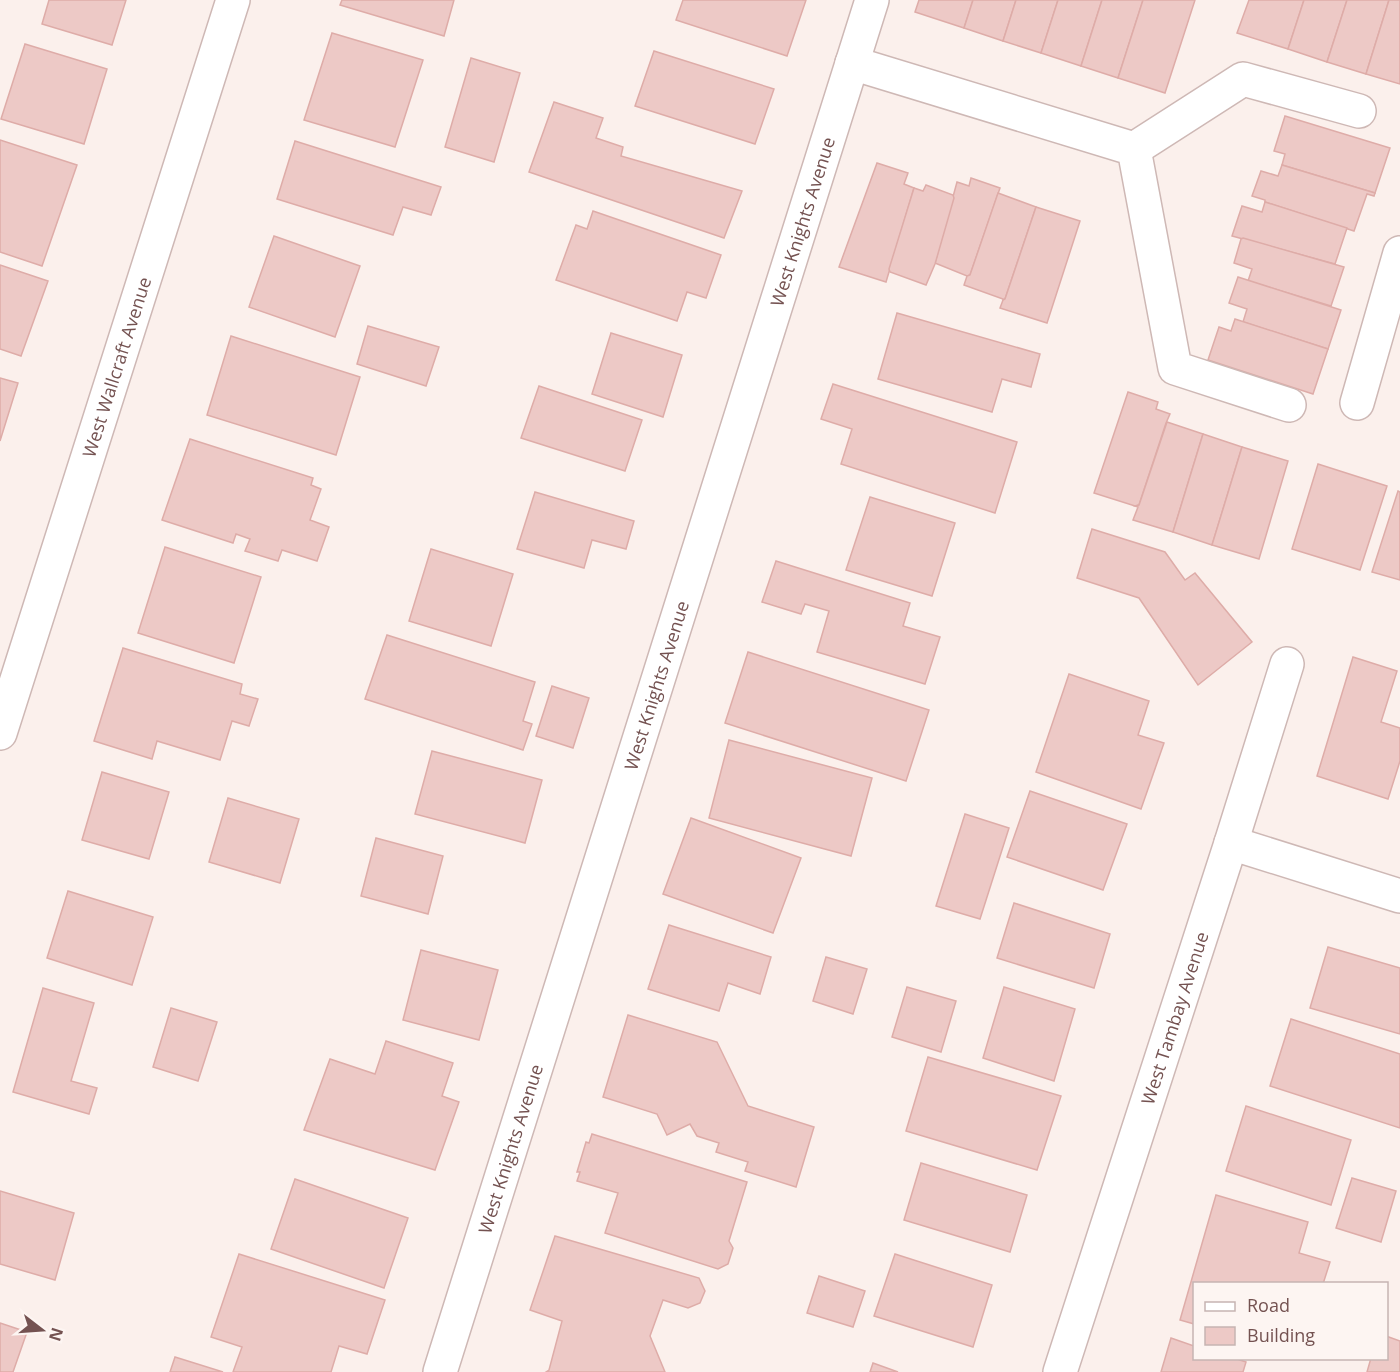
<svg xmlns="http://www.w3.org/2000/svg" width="1400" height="1372" viewBox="0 0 1400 1372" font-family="'Open Sans',sans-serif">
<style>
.building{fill:#edc9c6;stroke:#deaca8;stroke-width:1.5}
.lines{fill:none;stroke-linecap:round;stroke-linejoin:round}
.street-casing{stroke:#ceb8b5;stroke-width:36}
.street{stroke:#fff;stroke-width:33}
.labels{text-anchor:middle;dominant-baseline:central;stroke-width:4.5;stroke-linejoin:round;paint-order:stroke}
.street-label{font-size:18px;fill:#745251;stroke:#fdf5f2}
</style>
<rect width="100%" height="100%" fill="#fbf0ec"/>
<g class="building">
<path d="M49 0H126L112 45 42 24Z"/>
<path d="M342 0H454L444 36 340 5Z"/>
<path d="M683 0H806L787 56 676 20Z"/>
<path d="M919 0H973L964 28 915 12Z"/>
<path d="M973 0H1016L1003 41 964 28Z"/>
<path d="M1016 0H1058L1041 53 1003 41Z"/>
<path d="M1058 0H1102L1081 66 1041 53Z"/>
<path d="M1102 0H1143L1118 78 1081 66Z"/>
<path d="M1143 0H1195L1165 93 1118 78Z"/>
<path d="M1249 0H1304L1288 49 1237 33Z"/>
<path d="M1304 0H1347L1327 62 1288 49Z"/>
<path d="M1347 0H1389L1366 74 1327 62Z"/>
<path d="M1389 0H1400V84L1366 74Z"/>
<path d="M332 33 423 60 395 147 304 120Z"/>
<path d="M25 44 107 69 84 144 1 119Z"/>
<path d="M654 51 774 89 755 144 635 106Z"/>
<path d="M471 58 520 73 494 162 445 147Z"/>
<path d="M554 102 603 118 596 138 623 147 621 156 742 191 724 238 529 172Z"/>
<path d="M1285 116 1390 148 1375 193 1282 165 1285 154 1274 151Z"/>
<path d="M0 140 77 165 42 266 0 252Z"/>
<path d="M295 141 441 187 431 215 403 207 393 235 277 199Z"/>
<path d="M877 163 908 173 904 184 914 188 886 282 839 267Z"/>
<path d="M1282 165 1375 193 1374 196 1367 194 1354 231 1265 202V200L1252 196 1261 171 1278 176Z"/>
<path d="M971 178 1000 188 970 275 967 276 935 263 957 182 969 186Z"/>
<path d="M926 185 953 195 954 198 935 264 926 285 890 272 889 269 914 188 923 191Z"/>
<path d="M998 193 1036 207 1005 299 1003 300V299L964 285 967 276 970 275Z"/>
<path d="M1265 202 1347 228 1335 264 1232 236 1242 206 1262 212Z"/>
<path d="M1036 207 1080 221 1047 323 1000 308 1003 300 1005 299Z"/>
<path d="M593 211 721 255 706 298 687 292 677 321 556 280 576 225 587 229Z"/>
<path d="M274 236 360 266 335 337 249 307Z"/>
<path d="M1243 238 1344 267 1331 306 1248 281 1252 269 1234 263 1241 239Z"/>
<path d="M0 265 48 281 21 356 0 349Z"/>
<path d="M1238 277 1341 310 1328 349 1243 322 1247 309 1229 303Z"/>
<path d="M897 313 1040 354 1031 387 1002 379 992 412 878 379Z"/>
<path d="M1235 319 1328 349 1313 394 1208 360 1219 327 1231 331Z"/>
<path d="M368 326 439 347 426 386 357 364Z"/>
<path d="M611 333 682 355 663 417 592 394Z"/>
<path d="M231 336 360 377 336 455 207 415Z"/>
<path d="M0 378 18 383 0 441Z"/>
<path d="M833 384 1017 442 995 513 841 464 852 429 821 419Z"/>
<path d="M539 386 642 420 625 471 521 438Z"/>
<path d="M1128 392 1158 402 1156 409 1170 414 1166 423 1139 505 1135 506 1094 493Z"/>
<path d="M1167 422 1203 434 1173 532 1133 520 1138 507 1135 506 1139 505Z"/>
<path d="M1203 434 1242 447 1212 545 1173 532Z"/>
<path d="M190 439 313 478 311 485 321 489 310 520 329 527 317 561 282 550 278 561 245 551 250 539 236 534 233 543 162 520Z"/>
<path d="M1242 447 1288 461 1259 559 1212 545Z"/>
<path d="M1318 464 1387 486 1360 570 1292 549Z"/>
<path d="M1398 491 1400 492V580L1372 572Z"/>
<path d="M535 492 634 521 626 549 592 540 584 568 517 549Z"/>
<path d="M870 497 955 523 932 596 846 570Z"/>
<path d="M1092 529 1165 552 1185 580 1195 573 1252 642 1198 685 1139 598 1077 578Z"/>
<path d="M165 547 261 577 234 663 138 633Z"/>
<path d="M431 549 513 574 491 646 409 621Z"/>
<path d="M776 561 910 603 903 626 940 637 925 684 817 652 829 611 805 604 801 614 762 602Z"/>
<path d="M387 635 535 682 523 721 532 724 523 750 365 699Z"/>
<path d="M123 648 242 684 240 694 258 699 249 726 232 721 220 760 157 741 152 759 94 741Z"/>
<path d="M748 652 929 710 906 781 725 723Z"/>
<path d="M1353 657 1397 671 1381 722 1400 728V761L1388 799 1317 776Z"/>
<path d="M1069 674 1149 701 1138 735 1164 743 1141 809 1036 772Z"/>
<path d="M552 686 589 698 573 748 536 736Z"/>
<path d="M729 740 872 778 851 856 709 818Z"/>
<path d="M432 751 542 780 525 843 415 814Z"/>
<path d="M102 772 169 792 149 859 82 840Z"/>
<path d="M1030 791 1127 824 1103 890 1007 857Z"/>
<path d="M228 798 299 819 280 883 209 862Z"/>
<path d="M965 814 1009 828 980 919 936 906Z"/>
<path d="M691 818 801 858 773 933 663 894Z"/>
<path d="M376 838 443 856 428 914 361 896Z"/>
<path d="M68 891 153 917 132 985 47 958Z"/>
<path d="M1014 903 1110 934 1094 988 997 958Z"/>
<path d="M669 925 771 957 760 994 728 983 719 1011 648 989Z"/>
<path d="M1328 947 1400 968V1034L1310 1008Z"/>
<path d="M421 950 498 970 479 1040 403 1020Z"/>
<path d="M826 957 867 969 853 1014 813 1001Z"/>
<path d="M907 987 956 1001 941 1052 892 1037Z"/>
<path d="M1004 987 1075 1009 1054 1081 983 1058Z"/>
<path d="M43 988 94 1003 71 1081 97 1088 89 1114 13 1092Z"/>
<path d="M171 1008 217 1022 198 1081 153 1067Z"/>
<path d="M628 1015 717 1042 748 1106 814 1127 796 1187 745 1171 748 1162 716 1152 719 1143 697 1136 690 1124 667 1135 657 1114 603 1097Z"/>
<path d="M1291 1019 1400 1054V1128L1270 1086Z"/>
<path d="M386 1041 453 1063 442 1096 459 1102 435 1170 304 1130 330 1059 375 1074Z"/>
<path d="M928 1057 1061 1096 1037 1170 906 1131Z"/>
<path d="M1246 1106 1351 1140 1331 1205 1226 1171Z"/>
<path d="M592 1134 747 1182 729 1241 733 1248 728 1264 718 1269 605 1233 618 1193 577 1181 580 1172H577L586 1142 589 1143Z"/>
<path d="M921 1163 1027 1195 1010 1252 904 1220Z"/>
<path d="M1352 1178 1396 1191 1381 1242 1336 1228Z"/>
<path d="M295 1179 408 1218 384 1288 271 1249Z"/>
<path d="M0 1191 74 1213 55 1280 0 1264Z"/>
<path d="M1216 1195 1308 1222 1299 1253 1330 1262 1323 1284H1194V1324L1180 1320Z"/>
<path d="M555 1236 699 1278 705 1291 700 1303 688 1308 663 1300 650 1336 665 1372H546L549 1370 562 1321 530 1310Z"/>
<path d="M239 1254 385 1300 367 1354 339 1346 331 1372H233L242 1347 211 1337Z"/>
<path d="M895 1254 992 1285 973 1347 874 1316Z"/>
<path d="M819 1276 865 1291 853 1327 807 1313Z"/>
<path d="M0 1323 27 1332 13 1372H0Z"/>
<path d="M1386 1336 1400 1341V1372H1367L1371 1358H1386Z"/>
<path d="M1171 1338 1194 1346V1358H1234L1246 1362 1243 1372H1161Z"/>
<path d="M175 1357 223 1372H170Z"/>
<path d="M873 1363 898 1372H870Z"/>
</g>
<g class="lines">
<defs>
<g id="street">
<path d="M852 63 1134 149 1175 368 1289 405"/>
<path d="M1134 149 1243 79 1359 111"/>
<path d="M1357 403 1400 253"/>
<path id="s1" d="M0 733 233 0"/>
<path d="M1231 843 1400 896"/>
<path id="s2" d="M440 1372 872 0"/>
<path id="s3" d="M1060 1372 1231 843 1287 664"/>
</g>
</defs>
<use href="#street" class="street-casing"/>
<use href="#street" class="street"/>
</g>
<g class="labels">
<g class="street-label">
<text stroke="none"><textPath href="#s2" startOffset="1206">West Knights Avenue</textPath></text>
<text stroke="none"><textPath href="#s1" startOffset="384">West Wallcraft Avenue</textPath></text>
<text stroke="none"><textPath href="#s2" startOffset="720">West Knights Avenue</textPath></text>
<text stroke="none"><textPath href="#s3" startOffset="372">West Tambay Avenue</textPath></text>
<text stroke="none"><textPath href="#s2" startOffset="234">West Knights Avenue</textPath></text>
</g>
</g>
<rect x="1193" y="1282" width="195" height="78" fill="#fdf5f2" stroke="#c6b4b2" stroke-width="1.5"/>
<rect x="1205" y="1302" width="30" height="9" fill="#ffffff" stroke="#c6b4b2" stroke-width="1.5"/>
<text x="1247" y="1312" font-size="18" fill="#745251">Road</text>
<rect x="1205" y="1327" width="30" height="18" fill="#edc9c6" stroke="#c6b4b2" stroke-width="1.5"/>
<text x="1247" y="1342" font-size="18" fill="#745251">Building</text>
<g transform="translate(42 1330) rotate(107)" stroke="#fdf5f2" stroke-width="4.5" paint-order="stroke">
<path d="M0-4.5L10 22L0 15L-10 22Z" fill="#745251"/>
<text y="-9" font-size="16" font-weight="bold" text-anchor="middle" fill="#745251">N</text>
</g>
</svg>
